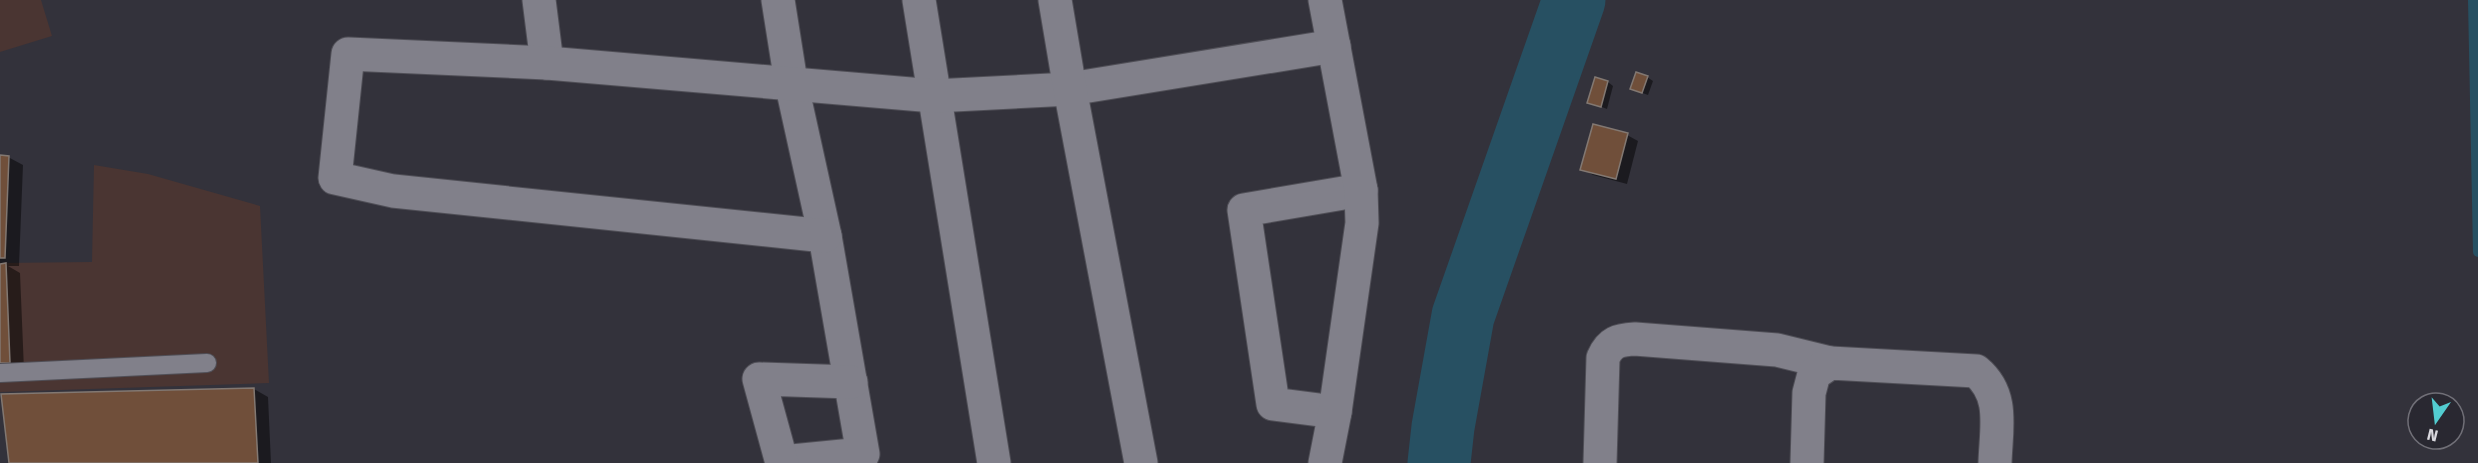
<svg xmlns="http://www.w3.org/2000/svg" width="2478" height="463" viewBox="0 0 2478 463" font-family="'Fira Sans',sans-serif">
<style>
.commercial{fill:#4a3532}
.shadow{fill:#0007}
.lines{fill:none;stroke-linecap:round;stroke-linejoin:round}
.stream{stroke:#275062;stroke-width:10}
.river{stroke:#275062;stroke-width:63}
.building{fill:#704f3a;stroke:#827872;stroke-width:1.5}
.service-casing{stroke:#504f57;stroke-width:20}
.minor-casing{stroke:#504f57;stroke-width:35}
.tertiary-casing{stroke:#504f57;stroke-width:35}
.service{stroke:#81808a;stroke-width:18}
.minor{stroke:#81808a;stroke-width:33}
.tertiary{stroke:#81808a;stroke-width:33}
</style>
<rect width="100%" height="100%" fill="#33323b"/>
<g class="commercial">
<path d="M0 0H41L52 36 0 52Z"/>
<path d="M94 165 148 174 260 206 269 383 0 392V263L92 262Z"/>
</g>
<g class="shadow">
<path d="M1647 77 1653 81 1648 95 1637 91Z"/>
<path d="M1608 82 1613 86 1607 109 1589 102Z"/>
<path d="M1627 135 1638 141 1627 184 1593 175 1582 169Z"/>
<path d="M0 157H8L23 165 19 266H8L20 273 24 370 0 371Z"/>
<path d="M254 389 268 397 271 463H10Z"/>
</g>
<g class="lines">
<path class="stream" d="M2473 0 2478 252"/>
<path class="river" d="M1439 463 1443 427 1463 316 1574 0"/>
</g>
<g class="building">
<path d="M1636 72 1648 76 1642 93 1630 89Z"/>
<path d="M1595 77 1608 81 1601 107 1587 103Z"/>
<path d="M1593 124 1628 133 1616 179 1580 170Z"/>
<path d="M0 155 9 156 5 258H0Z"/>
<path d="M6 263 10 363H0V264Z"/>
<path d="M254 388 258 463H9L1 394Z"/>
</g>
<g class="lines">
<defs>
<path id="service" d="M0 373 207 363"/>
<g id="minor">
<path d="M539 0 547 63"/>
<path d="M778 0 791 82 825 236 863 454 782 462"/>
<path d="M919 0 994 463"/>
<path d="M825 236 393 191 335 178 348 54 547 63 934 96 1070 89 1334 46"/>
<path d="M1335 412 1273 404 1244 210 1361 190"/>
<path d="M782 463 759 379 851 382"/>
<path d="M1325 463 1335 412 1362 223 1361 190 1325 0"/>
<path d="M1600 463 1603 358C1610 342 1618 340 1635 339L1777 350 1830 363"/>
<path d="M1807 463 1809 393 1814 374 1830 363 1976 371C2005 395 1996 428 1995 463"/>
</g>
<path id="tertiary" d="M1055 0 1070 89 1141 463"/>
</defs>
<use href="#service" class="service-casing"/>
<use href="#minor" class="minor-casing"/>
<use href="#tertiary" class="tertiary-casing"/>
<use href="#service" class="service"/>
<use href="#minor" class="minor"/>
<use href="#tertiary" class="tertiary"/>
</g>
<g transform="translate(2436 421) rotate(194)"><circle r="28" fill="#292831" stroke="#706f77" stroke-width="1.5"/>
<path d="M0-4.5L10 22L0 15L-10 22Z" fill="#52ccd0"/>
<text y="-9" font-size="16" font-weight="bold" text-anchor="middle" fill="#dad9df">N</text>
</g>
</svg>
